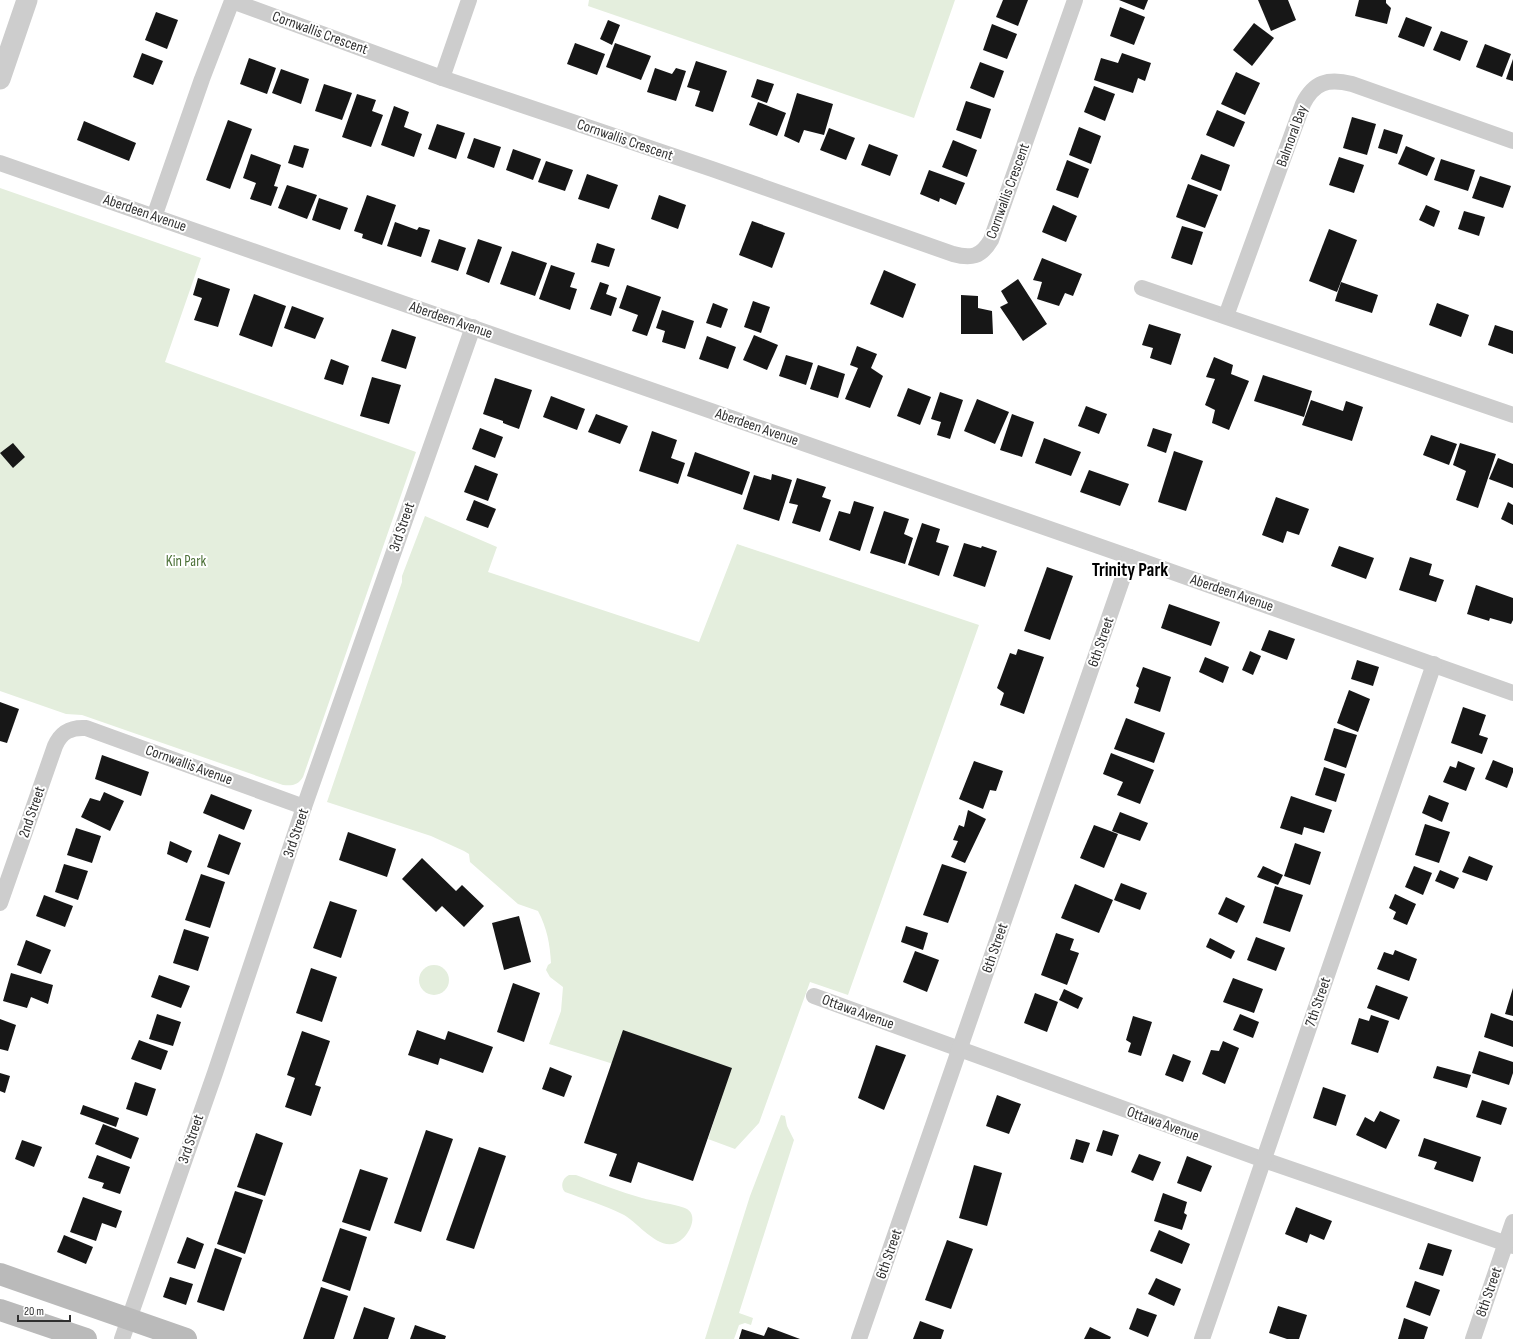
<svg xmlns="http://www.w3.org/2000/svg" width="1513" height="1339" viewBox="0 0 1513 1339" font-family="'Sofia Sans Condensed',sans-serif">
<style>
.green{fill:#e4eedd}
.building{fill:#171717}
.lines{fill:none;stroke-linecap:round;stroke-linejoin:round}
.minor{stroke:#cdcdcd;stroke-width:16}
.tertiary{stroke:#cdcdcd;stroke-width:21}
.secondary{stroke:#bababa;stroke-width:22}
.labels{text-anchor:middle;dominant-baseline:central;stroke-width:4;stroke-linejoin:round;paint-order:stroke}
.street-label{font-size:15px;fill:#303030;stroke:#fff}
.park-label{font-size:15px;fill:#4c7138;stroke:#fff}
.district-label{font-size:19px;font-weight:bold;fill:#000;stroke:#fff}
</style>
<rect width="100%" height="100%" fill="#fff"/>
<g class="green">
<path d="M589 0H955L914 118 588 6Z"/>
<path d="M0 188 201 258 165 362 416 452 303 777C298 785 293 786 283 785L82 715 66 714 0 691Z"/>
<path d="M425 516 497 547 488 572 699 642 737 544 979 625 848 995 810 982 759 1123 735 1149 708 1139 721 1100 607 1062 549 1044 561 1011 563 987 550 977 546 970 548 965 551 963C550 944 547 928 538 911L518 904 470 862 469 854 464 851 431 836 327 802 402 582V576Z"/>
<circle cx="434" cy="980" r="15"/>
<path d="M781 1115 785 1116 787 1126 794 1140 739 1313 753 1318 751 1325 745 1323 739 1325 734 1339H705L750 1196Z"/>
<path d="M569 1175H576C598 1183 620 1192 642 1198 652 1201 680 1205 687 1209 700 1217 687 1239 676 1243 658 1251 637 1221 622 1214 604 1205 584 1199 565 1192 560 1187 562 1178 569 1175Z"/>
</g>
<g class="building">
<path d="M1003 0H1028L1018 26 996 17Z"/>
<path d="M1119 0H1148L1144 10Z"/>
<path d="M1258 0H1288L1296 20 1271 31Z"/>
<path d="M1359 0H1386V3L1391 8 1387 24 1355 16Z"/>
<path d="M1120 7 1145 17 1134 45 1110 36Z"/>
<path d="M156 12 178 20 167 49 145 40Z"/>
<path d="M1406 17 1432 27 1424 47 1398 37Z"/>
<path d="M608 20 620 25 612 45 600 39Z"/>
<path d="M1254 23 1274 38 1252 66 1233 50Z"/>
<path d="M992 24 1017 34 1007 59 983 50Z"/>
<path d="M1441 31 1468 41 1460 61 1433 50Z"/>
<path d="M575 43 605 54 597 75 567 64Z"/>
<path d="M615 43 651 56 641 80 606 67Z"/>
<path d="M1485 44 1511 54 1502 77 1476 67Z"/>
<path d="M142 53 163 61 153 85 133 77Z"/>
<path d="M1122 53 1151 63 1145 81 1138 78 1133 93 1094 80 1101 58 1118 63Z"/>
<path d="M249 58 276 68 267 94 240 84Z"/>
<path d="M1513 59V81L1506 79Z"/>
<path d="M696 61 727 71 713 112 695 106 700 91 687 87Z"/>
<path d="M980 62 1004 71 994 98 970 88Z"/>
<path d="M655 68 672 74 676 68 686 71 676 101 647 92Z"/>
<path d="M281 69 309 79 301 104 272 93Z"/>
<path d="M1236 72 1260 83 1245 115 1221 104Z"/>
<path d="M757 79 774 84 767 103 751 97Z"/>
<path d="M324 84 352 93 342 120 315 111Z"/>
<path d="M1094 86 1115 94 1105 121 1084 112Z"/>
<path d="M797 93 833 104 824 135 804 130 799 143 784 136Z"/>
<path d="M357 94 376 100 372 111 383 115 371 147 342 137Z"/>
<path d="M966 101 991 109 981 139 956 130Z"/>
<path d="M758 102 786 113 777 136 749 125Z"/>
<path d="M394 106 409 112 404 127 422 134 414 157 381 145Z"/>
<path d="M1217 110 1245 122 1234 147 1206 135Z"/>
<path d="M1352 117 1376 124 1367 155 1343 148Z"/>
<path d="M228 120 252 129 230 189 206 180Z"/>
<path d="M84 121 136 143 129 161 77 140Z"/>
<path d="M437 124 465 133 456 159 428 149Z"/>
<path d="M1079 127 1101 136 1091 164 1069 155Z"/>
<path d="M829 128 855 138 846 160 820 150Z"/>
<path d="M1384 129 1403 135 1397 154 1378 148Z"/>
<path d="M474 138 501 147 494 168 467 158Z"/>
<path d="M953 140 977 150 967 177 942 167Z"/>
<path d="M869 144 898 155 890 176 861 165Z"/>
<path d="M294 145 309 149 303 168 288 163Z"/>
<path d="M1406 146 1435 158 1427 176 1398 164Z"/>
<path d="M513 149 541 159 533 180 506 170Z"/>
<path d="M251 154 281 165 274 186 278 187 271 206 250 199 256 183 243 178Z"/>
<path d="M1201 154 1230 165 1221 191 1191 179Z"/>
<path d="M1339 157 1364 165 1354 193 1329 185Z"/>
<path d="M1441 159 1475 170 1468 191 1434 180Z"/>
<path d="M1067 160 1089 169 1078 198 1056 190Z"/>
<path d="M546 161 573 170 565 191 538 182Z"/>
<path d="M929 170 965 183 956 205 940 198 939 202 920 194Z"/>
<path d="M587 174 618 185 609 209 578 199Z"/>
<path d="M1480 176 1511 186 1503 208 1472 198Z"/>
<path d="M1188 184 1218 195 1205 228 1176 217Z"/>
<path d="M287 185 317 195 307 219 278 208Z"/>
<path d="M367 195 396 205 382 245 362 238 363 234 354 231Z"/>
<path d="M659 195 686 205 678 229 651 219Z"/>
<path d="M319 198 348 208 340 230 312 220Z"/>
<path d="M1053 205 1077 216 1066 242 1042 232Z"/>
<path d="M1426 205 1440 211 1434 227 1419 220Z"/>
<path d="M1464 211 1485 217 1479 236 1458 229Z"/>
<path d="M752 221 785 233 772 268 739 255Z"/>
<path d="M395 222 417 230 419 227 430 230 421 257 387 246Z"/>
<path d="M1182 226 1203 232 1192 265 1171 258Z"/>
<path d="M1329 229 1357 240 1337 292 1309 281Z"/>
<path d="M439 239 466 248 458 271 431 262Z"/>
<path d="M478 239 502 247 489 283 466 274Z"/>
<path d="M597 243 615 249 609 267 591 262Z"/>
<path d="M512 251 547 263 535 296 500 284Z"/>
<path d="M1042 258 1082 274 1073 296 1065 293 1059 306 1037 299 1042 282 1033 280Z"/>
<path d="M551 265 575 273 570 287 577 289 570 310 539 299Z"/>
<path d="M884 270 916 284 903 318 870 304Z"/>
<path d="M198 278 230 289 218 327 194 320 202 298 193 295Z"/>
<path d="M1018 279 1047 324 1023 341 1000 307 1008 303 1001 291Z"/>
<path d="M600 282 609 285 606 294 617 298 611 316 590 309Z"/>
<path d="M1341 282 1378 295 1372 313 1335 301Z"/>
<path d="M627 285 661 297 647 336 632 331 638 315 619 308Z"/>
<path d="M254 294 286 306 272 347 239 335Z"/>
<path d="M961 295 978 296V308L992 311 993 334H961Z"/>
<path d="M753 301 770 307 761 333 744 327Z"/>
<path d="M713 303 728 309 721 328 706 323Z"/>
<path d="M1437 303 1469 315 1461 337 1429 325Z"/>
<path d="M292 306 324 318 315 339 284 328Z"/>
<path d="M662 310 694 321 685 349 662 342 665 331 656 328Z"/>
<path d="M1149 324 1181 334 1171 365 1150 358 1153 348 1142 345Z"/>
<path d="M1495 325 1513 331V354L1488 345Z"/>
<path d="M392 329 416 337 406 369 381 361Z"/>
<path d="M754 335 778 345 767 370 743 360Z"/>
<path d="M707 336 736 347 728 369 699 359Z"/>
<path d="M857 346 877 354 871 368 883 376 870 408 845 399 858 368 850 365Z"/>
<path d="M786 355 813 363 806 385 779 376Z"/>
<path d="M1214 357 1233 365 1231 374 1249 381 1229 430 1212 423 1215 410 1205 405 1215 379 1206 377Z"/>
<path d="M331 359 349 366 343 385 324 379Z"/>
<path d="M818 365 845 374 838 398 810 389Z"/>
<path d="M1263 375 1312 391 1304 417 1254 401Z"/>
<path d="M372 377 401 385 389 424 360 416Z"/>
<path d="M495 378 532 390 519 429 503 423V421L483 414Z"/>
<path d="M908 388 931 397 920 425 897 416Z"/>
<path d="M940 392 963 400 950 439 937 435 941 422 931 419Z"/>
<path d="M551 396 585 409 577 430 543 417Z"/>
<path d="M977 399 1009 412 995 444 964 431Z"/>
<path d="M1311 400 1343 411 1346 401 1363 407 1352 441 1302 425Z"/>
<path d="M1086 406 1107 414 1099 434 1078 426Z"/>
<path d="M596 414 628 426 620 444 588 432Z"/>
<path d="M1012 414 1034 422 1022 457 1000 450Z"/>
<path d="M480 428 503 437 495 458 472 449Z"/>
<path d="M1153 428 1172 434 1166 453 1147 446Z"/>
<path d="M652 431 677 440 671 458 685 463 678 484 639 471Z"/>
<path d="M1431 435 1457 444 1449 465 1423 455Z"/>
<path d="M1044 438 1081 452 1071 476 1035 463Z"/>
<path d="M13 443 25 457 13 468 0 453Z"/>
<path d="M1460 443 1496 454 1478 508 1456 500 1466 471 1453 465Z"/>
<path d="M1174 451 1203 461 1186 511 1158 502Z"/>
<path d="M695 452 750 472 742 495 687 476Z"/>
<path d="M1498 458 1513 464V488L1489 479Z"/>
<path d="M475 465 498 474 488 501 464 492Z"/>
<path d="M1089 470 1129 484 1120 506 1080 492Z"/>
<path d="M772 474 792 480 779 521 743 509 754 475 771 480Z"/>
<path d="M797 478 826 487 822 497 831 500 820 532 792 523 798 505 789 503Z"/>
<path d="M1276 497 1309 509 1299 535 1287 531 1283 543 1262 535Z"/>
<path d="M474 500 496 509 488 528 466 520Z"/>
<path d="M854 501 874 507 860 551 829 540 839 511 850 514Z"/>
<path d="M1508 502 1513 505V525L1501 519Z"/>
<path d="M884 511 909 519 904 534 913 538 905 564 870 553Z"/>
<path d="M922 523 940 529 936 542 949 546 939 576 908 565Z"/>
<path d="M964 543 981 548 982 546 997 551 985 587 953 576Z"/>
<path d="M1339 546 1374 558 1366 579 1331 566Z"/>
<path d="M1410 557 1432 564 1429 575 1444 580 1436 602 1399 590Z"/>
<path d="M1047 567 1073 576 1050 640 1024 631Z"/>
<path d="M1476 585 1513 598V620L1511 624 1490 618 1489 621 1467 614Z"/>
<path d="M1169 604 1220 622 1211 646 1161 628Z"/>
<path d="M1269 630 1295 639 1287 660 1261 650Z"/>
<path d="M1018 649 1044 657 1024 714 1000 705 1004 693 997 688 1010 653 1016 655Z"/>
<path d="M1250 651 1261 656 1253 675 1242 670Z"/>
<path d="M1205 657 1229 667 1223 683 1199 672Z"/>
<path d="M1357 660 1379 667 1373 686 1351 679Z"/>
<path d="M1143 667 1171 677 1160 712 1134 703 1139 688 1136 686Z"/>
<path d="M1349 690 1370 699 1358 732 1337 723Z"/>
<path d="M0 702 19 709 7 743 0 741Z"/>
<path d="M1463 707 1486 715 1479 735 1488 738 1482 754 1451 743Z"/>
<path d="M1126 718 1165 733 1154 763 1114 749Z"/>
<path d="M1334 728 1357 735 1346 768 1324 760Z"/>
<path d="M1111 753 1154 770 1140 804 1117 795 1123 782 1103 774Z"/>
<path d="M102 755 149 772 141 796 95 779Z"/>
<path d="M1493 760 1513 768V772L1507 788 1485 779Z"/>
<path d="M974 761 1003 771 996 791 990 790 983 809 959 799Z"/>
<path d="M1458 761 1475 768 1466 791 1443 782 1450 766 1456 768Z"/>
<path d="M1324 767 1345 774 1336 802 1315 795Z"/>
<path d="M104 792 124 801 110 831 81 817 90 798 100 801Z"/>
<path d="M211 794 252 810 244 830 203 813Z"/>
<path d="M1429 795 1449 803 1442 822 1422 813Z"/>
<path d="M1291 796 1332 810 1324 833 1304 827 1302 835 1280 828Z"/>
<path d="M968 810 986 819 965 863 951 857 958 841 953 840 959 825 964 827Z"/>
<path d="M1120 812 1148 823 1140 841 1112 831Z"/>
<path d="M1425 824 1450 832 1439 863 1415 855Z"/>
<path d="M1094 825 1118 834 1104 868 1080 858Z"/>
<path d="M76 828 101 836 92 863 67 855Z"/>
<path d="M348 832 396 849 387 877 339 860Z"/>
<path d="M219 834 241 843 229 875 207 867Z"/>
<path d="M170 841 192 851 187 863 167 854Z"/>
<path d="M1295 843 1321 852 1310 885 1284 876Z"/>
<path d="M1469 856 1493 866 1487 881 1462 872Z"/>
<path d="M422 858 456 891 462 885 484 906 464 927 442 906 436 912 402 879Z"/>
<path d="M64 864 88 871 78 900 55 892Z"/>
<path d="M942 864 967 872 948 923 923 915Z"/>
<path d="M1263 866 1283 875 1278 885 1257 877Z"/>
<path d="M1414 866 1432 873 1423 895 1405 887Z"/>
<path d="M1440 870 1459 878 1454 889 1435 881Z"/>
<path d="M201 874 225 882 210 928 185 920Z"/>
<path d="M1121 883 1147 893 1140 910 1114 900Z"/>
<path d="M1075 884 1113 900 1099 933 1061 918Z"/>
<path d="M1275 886 1303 895 1290 932 1263 923Z"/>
<path d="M1395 894 1416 904 1407 925 1393 919 1396 912 1389 908Z"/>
<path d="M44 895 73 906 65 927 36 916Z"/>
<path d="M1226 897 1245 906 1237 923 1218 914Z"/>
<path d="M330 901 357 910 341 958 313 948Z"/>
<path d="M519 916 531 962 504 970 492 923Z"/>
<path d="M906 926 928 933 923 950 901 942Z"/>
<path d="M184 929 209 937 198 971 173 963Z"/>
<path d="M1056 933 1074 939 1070 950 1079 953 1067 985 1041 975Z"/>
<path d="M1256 937 1285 948 1276 971 1247 960Z"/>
<path d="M1210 938 1235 951 1231 959 1206 947Z"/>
<path d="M26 940 51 950 41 974 17 965Z"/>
<path d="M1395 950 1417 959 1409 981 1377 969 1384 952 1393 955Z"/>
<path d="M915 951 939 960 927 992 903 982Z"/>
<path d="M311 968 337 977 322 1022 296 1013Z"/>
<path d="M11 973 53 985 48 1004 31 997 27 1008 3 1001Z"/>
<path d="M159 975 190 986 181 1008 151 997Z"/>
<path d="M1233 978 1263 989 1254 1013 1223 1002Z"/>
<path d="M513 983 540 993 524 1042 497 1032Z"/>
<path d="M1376 985 1408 997 1399 1020 1367 1008Z"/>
<path d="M1513 988V1016L1505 1014Z"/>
<path d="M1064 989 1083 998 1078 1009 1059 1000Z"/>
<path d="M1035 993 1058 1002 1047 1032 1024 1023Z"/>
<path d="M1491 1013 1513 1021V1047L1484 1037Z"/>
<path d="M157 1014 181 1022 173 1046 149 1039Z"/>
<path d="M1240 1014 1259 1022 1253 1038 1233 1030Z"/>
<path d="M1371 1015 1389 1021 1378 1053 1351 1044 1359 1018 1369 1021Z"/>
<path d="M1133 1016 1152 1022 1141 1056 1128 1052 1131 1043 1126 1040Z"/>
<path d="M0 1019 16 1025 8 1051 0 1049Z"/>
<path d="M417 1030 445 1040 448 1031 493 1047 483 1073 440 1058 438 1065 408 1055Z"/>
<path d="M623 1030 732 1068 693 1181 638 1162 631 1183 609 1176 617 1154 584 1143Z"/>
<path d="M302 1031 330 1041 315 1085 321 1087 311 1116 285 1107 295 1078 287 1075Z"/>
<path d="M139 1040 168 1051 161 1070 131 1059Z"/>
<path d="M1223 1041 1239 1048 1225 1084 1202 1074 1211 1050 1219 1051Z"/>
<path d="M876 1045 906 1055 884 1110 858 1098Z"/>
<path d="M1479 1051 1513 1062V1073L1509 1085 1472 1073Z"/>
<path d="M1173 1054 1191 1061 1183 1082 1165 1075Z"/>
<path d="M1437 1066 1471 1075 1467 1088 1433 1078Z"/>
<path d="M550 1067 572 1076 564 1097 542 1089Z"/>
<path d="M0 1073 10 1076 5 1093 0 1091Z"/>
<path d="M135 1082 156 1089 147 1116 126 1109Z"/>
<path d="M1323 1087 1346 1095 1336 1126 1313 1118Z"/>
<path d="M997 1095 1021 1104 1009 1134 986 1126Z"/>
<path d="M1482 1100 1507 1108 1501 1125 1476 1117Z"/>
<path d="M83 1105 119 1118 116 1127 80 1114Z"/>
<path d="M1380 1111 1400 1120 1386 1149 1356 1135 1365 1117 1374 1122Z"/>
<path d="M103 1124 139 1138 131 1159 95 1144Z"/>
<path d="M426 1130 453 1139 421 1232 394 1223Z"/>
<path d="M1103 1130 1119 1135 1112 1156 1096 1151Z"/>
<path d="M256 1133 283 1143 265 1196 237 1187Z"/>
<path d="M1424 1138 1481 1157 1473 1182 1434 1169 1437 1162 1418 1156Z"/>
<path d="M1076 1139 1090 1143 1083 1163 1070 1159Z"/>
<path d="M22 1140 42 1147 34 1167 15 1159Z"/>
<path d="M479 1147 506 1156 474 1249 446 1240Z"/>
<path d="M1139 1154 1161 1162 1153 1181 1131 1172Z"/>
<path d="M97 1155 130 1167 120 1194 102 1188 104 1183 88 1178Z"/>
<path d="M1187 1156 1212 1166 1201 1192 1177 1183Z"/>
<path d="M974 1165 1002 1173 987 1226 959 1218Z"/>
<path d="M360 1169 388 1178 370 1231 342 1222Z"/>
<path d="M235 1191 263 1200 245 1254 217 1244Z"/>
<path d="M1163 1193 1187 1202 1184 1213 1187 1215 1182 1230 1154 1221Z"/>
<path d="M83 1197 122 1211 116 1228 102 1223 96 1241 70 1232Z"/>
<path d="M1296 1207 1332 1221 1324 1240 1310 1234 1307 1243 1285 1234Z"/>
<path d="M340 1228 367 1237 350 1291 322 1281Z"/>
<path d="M1159 1230 1190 1244 1182 1264 1150 1251Z"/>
<path d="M64 1235 93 1247 86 1264 57 1252Z"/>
<path d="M187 1237 204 1244 195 1269 177 1263Z"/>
<path d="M947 1240 973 1249 951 1309 925 1300Z"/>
<path d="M1428 1243 1452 1250 1443 1276 1419 1269Z"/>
<path d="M215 1248 242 1258 224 1311 197 1302Z"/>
<path d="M170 1277 193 1284 186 1305 163 1297Z"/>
<path d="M1156 1278 1181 1289 1174 1306 1148 1294Z"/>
<path d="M1415 1281 1440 1290 1430 1316 1406 1307Z"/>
<path d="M321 1287 348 1296 334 1339H303Z"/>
<path d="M1278 1306 1307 1315 1299 1339H1287L1269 1333Z"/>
<path d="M364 1307 395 1318 388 1339H353Z"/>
<path d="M1137 1308 1157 1315 1148 1337 1129 1329Z"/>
<path d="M1404 1318 1428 1327 1424 1339H1398Z"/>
<path d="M920 1321 944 1330 941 1339H913Z"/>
<path d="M415 1325 446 1336 445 1339H410Z"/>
<path d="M768 1327 800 1339H739L742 1329 764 1336Z"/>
<path d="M1090 1327 1111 1337 1110 1339H1084Z"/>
</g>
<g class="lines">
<g class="minor">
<path d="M442 78 469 0"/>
<path d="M0 163 1130 557 1513 693"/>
<path d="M154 217 202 79 232 1 442 78 712 169 953 254C971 259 981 257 991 240L1075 0"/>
<path d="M1142 288 1513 415"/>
<path d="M1226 316 1303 104C1314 82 1328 78 1352 84L1513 141"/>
<path d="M0 903 55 746C61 732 71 727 86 728L304 807"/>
<path d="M814 996 1264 1160 1513 1246"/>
<path d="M122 1339 215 1073 304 807 473 327"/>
<path d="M859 1339 1130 557"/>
<path d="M1202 1339 1434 664"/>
<path d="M1473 1339 1513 1222"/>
</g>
<path class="tertiary" d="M0 79 27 0"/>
<g class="secondary">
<path d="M0 1274 186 1339"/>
<path d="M0 1310 86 1339"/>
</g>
</g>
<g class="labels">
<g class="street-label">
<text transform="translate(320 33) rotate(20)">Cornwallis Crescent</text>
<text transform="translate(1292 136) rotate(-70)">Balmoral Bay</text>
<text transform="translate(625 140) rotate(19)">Cornwallis Crescent</text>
<text transform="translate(1008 191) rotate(-70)">Cornwallis Crescent</text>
<text transform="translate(145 213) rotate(19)">Aberdeen Avenue</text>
<text transform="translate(451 320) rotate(19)">Aberdeen Avenue</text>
<text transform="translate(757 427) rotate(19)">Aberdeen Avenue</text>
<text transform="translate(402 527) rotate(-71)">3rd Street</text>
<text transform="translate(1232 593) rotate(19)">Aberdeen Avenue</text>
<text transform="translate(1101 642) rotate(-71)">6th Street</text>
<text transform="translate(189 765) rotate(20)">Cornwallis Avenue</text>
<text transform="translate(32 812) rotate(-71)">2nd Street</text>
<text transform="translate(296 833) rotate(-71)">3rd Street</text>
<text transform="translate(995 948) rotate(-71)">6th Street</text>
<text transform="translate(1318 1002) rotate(-71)">7th Street</text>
<text transform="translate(858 1012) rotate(20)">Ottawa Avenue</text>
<text transform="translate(1163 1124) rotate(20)">Ottawa Avenue</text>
<text transform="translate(191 1139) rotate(-71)">3rd Street</text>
<text transform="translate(889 1254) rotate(-71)">6th Street</text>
<text transform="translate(1489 1292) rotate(-71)">8th Street</text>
</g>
<g class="park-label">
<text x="186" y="561">Kin Park</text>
</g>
<g class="district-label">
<text x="1130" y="570">Trinity Park</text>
</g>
</g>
<path d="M18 1315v6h52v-6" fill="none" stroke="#303030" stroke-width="2"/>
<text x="24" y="1315" font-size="12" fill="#303030" stroke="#ffffff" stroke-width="3" paint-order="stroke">20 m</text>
</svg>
